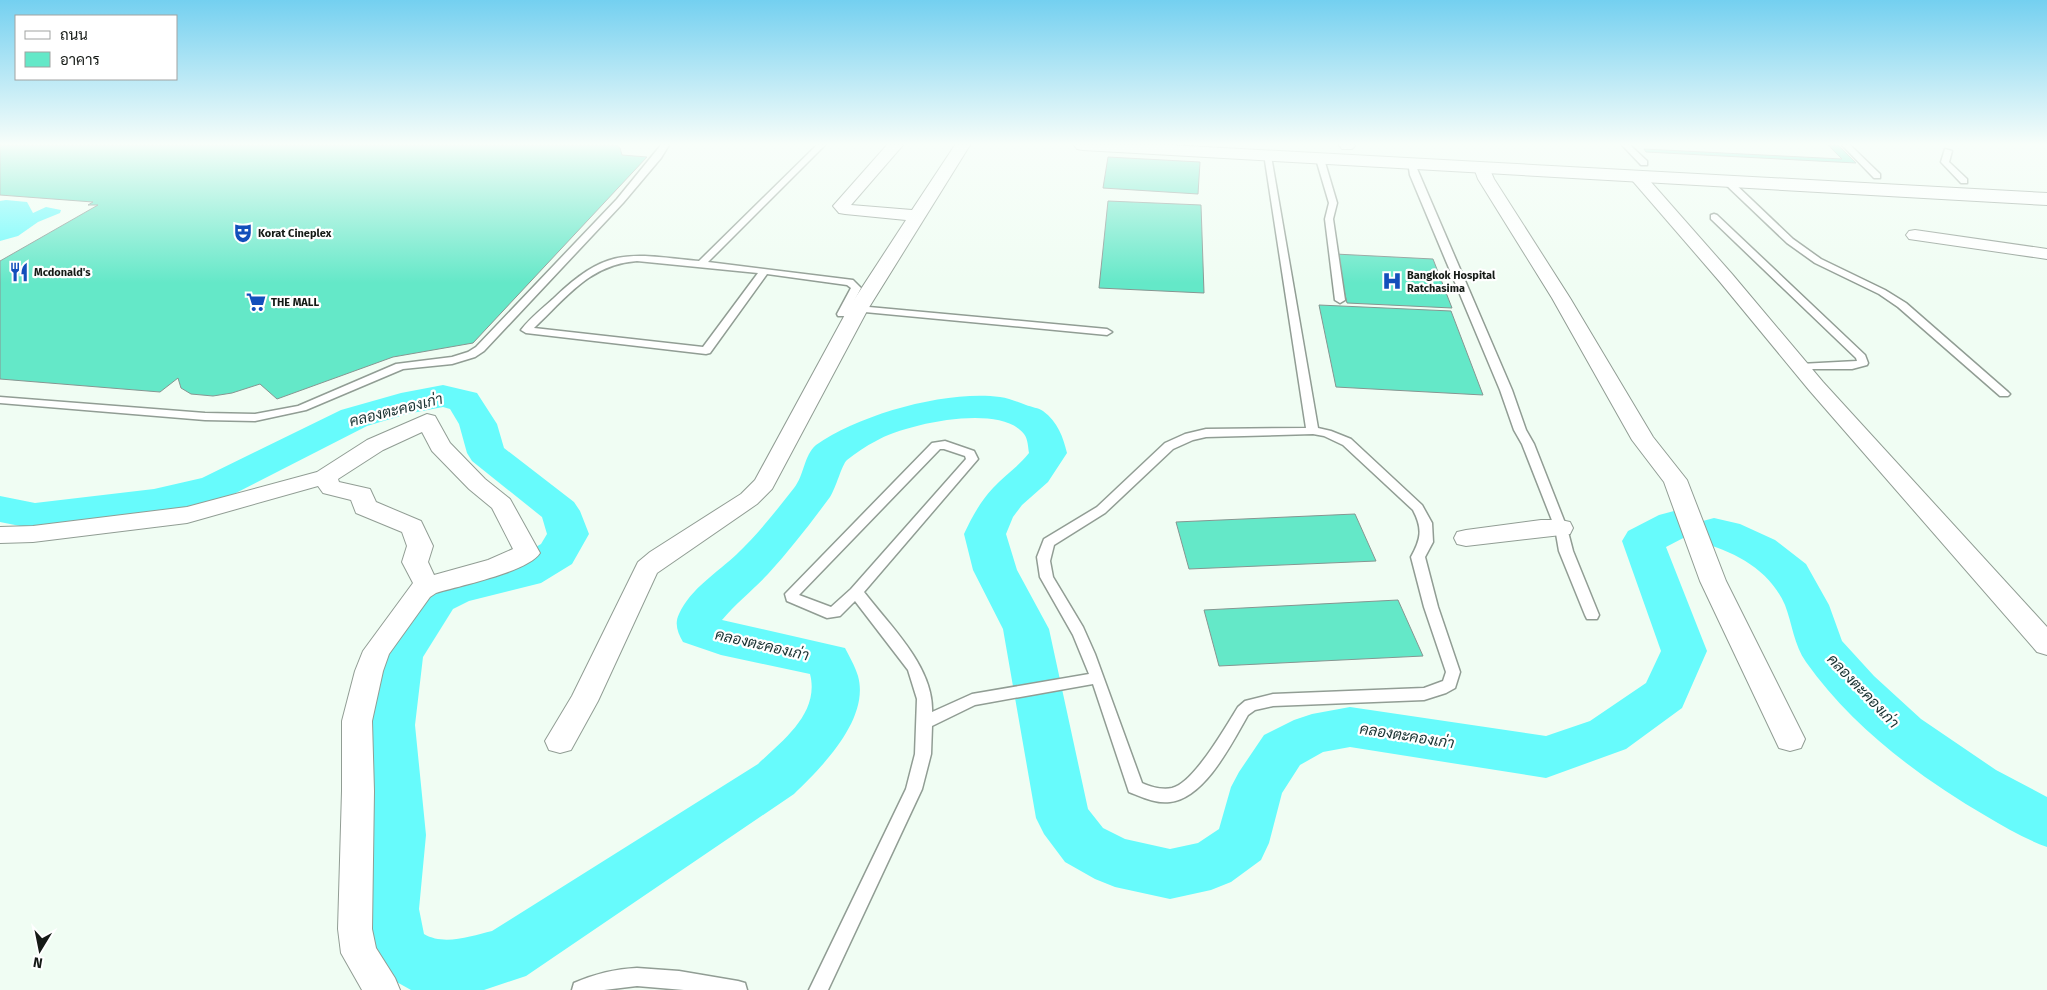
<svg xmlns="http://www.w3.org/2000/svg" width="2047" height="990" viewBox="0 0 2047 990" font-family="'Fira Sans',Sarabun,sans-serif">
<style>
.water{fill:#67fbfc}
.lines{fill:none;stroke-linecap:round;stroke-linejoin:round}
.river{fill:#67fbfc;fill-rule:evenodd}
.building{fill:#64e8c8;stroke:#869691}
.service-casing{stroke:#919d94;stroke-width:3}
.minor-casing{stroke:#919d94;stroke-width:2}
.trunk-casing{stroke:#919d94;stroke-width:2}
.service{fill:#fff;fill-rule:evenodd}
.minor{fill:#fff;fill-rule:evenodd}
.trunk{fill:#fff;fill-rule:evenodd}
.labels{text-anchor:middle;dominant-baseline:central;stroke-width:4.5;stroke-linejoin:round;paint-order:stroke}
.far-poi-label{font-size:11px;font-weight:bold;fill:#151a16;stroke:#fff;text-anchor:start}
.water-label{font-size:15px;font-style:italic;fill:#183131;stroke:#fff}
</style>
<rect width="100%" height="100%" fill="#f0fdf3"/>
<path class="water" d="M6 200 27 202 33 213 46 207 61 210 60 213 38 222 18 236 0 241V201Z"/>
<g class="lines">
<g class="river">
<path d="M443 385 477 393 497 424 504 448 574 502 580 511 589 534 572 564 541 583 469 601 453 609 423 657 415 725 426 835 419 909 424 934C444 946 471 936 492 931L758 764C783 740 820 713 810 674L721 655 683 642C678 633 674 624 679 614 691 588 717 573 737 554 758 534 776 511 794 488 804 476 804 455 816 445 860 414 947 390 1000 397 1009 398 1017 402 1026 405 1031 407 1039 408 1043 411 1058 422 1063 437 1067 453L1048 482 1022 505 1013 517 1006 534 1017 570 1049 629 1088 809 1103 828 1125 839 1170 849 1198 843 1219 829 1231 787 1239 772 1264 735 1294 720 1312 714 1350 707 1546 736 1590 721 1646 683 1661 651 1622 541 1628 531 1659 515 1674 511 1689 515 1695 525 1689 535 1666 547 1707 651 1682 708 1626 749 1546 778 1350 747 1323 752 1300 765 1282 793 1269 843 1261 860 1231 882 1211 890 1170 899 1115 887 1095 879 1065 862 1044 834 1036 818 1003 629 973 570 964 534C972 517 980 502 993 488 1005 475 1018 467 1029 453 1028 447 1028 439 1024 434 1000 403 906 424 876 441 866 446 856 453 847 460 842 464 836 488 830 497 810 524 790 550 768 574 753 590 736 603 722 620L845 648C849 656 855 666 858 676 870 719 822 767 794 794L526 976 484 990H411L377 971 368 951 361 909 372 835 365 725 377 656 421 587 456 573 513 560 541 544 547 534 542 517 472 461 467 453 459 424 450 409 443 407 407 414 367 426 228 497 214 501 154 515 35 529 0 522V496L35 503 154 489 202 478 341 410 401 393Z"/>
<path d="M1714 518 1740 524 1775 540 1806 564 1829 605 1842 641 1874 676 1921 719 1996 770 2047 797V847C2025 839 2006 828 1986 816 1919 777 1851 726 1806 662 1794 645 1792 623 1785 605 1770 570 1734 551 1699 542L1693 532 1699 522Z"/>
</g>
</g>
<g class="building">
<path d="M0 145H616L620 148 622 155 647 157 473 343 393 357 277 399 260 384 232 393 213 396 191 394 181 388 178 378 160 392 0 379V261L98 205H88L93 202 0 195Z"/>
<path d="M1828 145H1838L1856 163 1646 152 1644 149 1842 159Z"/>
<path d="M1108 157 1200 162 1198 194 1103 188Z"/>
<path d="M1108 201 1201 205 1204 293 1099 288Z"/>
<path d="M1335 254 1433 259 1452 308 1347 303Z"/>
<path d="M1319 305 1451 311 1483 395 1336 387Z"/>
<path d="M1355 514 1376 561 1189 569 1176 522Z"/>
<path d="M1398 600 1423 656 1219 666 1204 610Z"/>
</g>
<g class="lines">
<defs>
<g id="service">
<path d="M661 145H669L661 158 623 203 484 351 475 357 452 364 403 369 306 410 255 421 205 420 0 403V397L205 413 255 414 298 406 396 364 452 357 468 352 476 347 617 199Z"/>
<path d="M817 145H825L708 262 853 280 861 288 846 316H838L837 314 851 288 847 285 767 274 710 353 706 354 526 333 521 330C530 318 543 308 554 298 608 246 629 254 699 261ZM637 261 758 273 703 347 534 328C566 298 590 264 637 261Z"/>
<path d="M1622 145H1630L1647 161V165H1641Z"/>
<path d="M1842 145H1850L1880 174V178H1874Z"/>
<path d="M1945 149 1952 151 1949 162 1967 179V183H1961L1941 162Z"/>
<path d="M1264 154 1271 156 1318 428 1331 431 1351 439 1422 505 1432 523 1433 542 1425 557 1438 607 1460 672 1455 688 1446 693 1424 700 1273 706 1255 710 1248 715C1232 743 1205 798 1170 802 1156 804 1142 797 1129 792L1093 684 975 705 932 726 931 754 922 789 828 990H809L906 789 915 754 917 699 908 670 855 601 840 616 827 618 787 601 785 594 932 443 945 441 974 451 978 459 864 592C890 626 934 667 932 712L972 694 1089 674 1073 635 1040 577 1037 557 1044 539 1097 507 1165 443 1185 434 1206 429 1306 428ZM1313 434 1324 436 1343 445 1413 510C1423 529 1421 539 1411 557L1424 607 1446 672 1443 681 1424 688 1273 694 1245 701 1238 707C1226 726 1194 783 1172 788 1162 790 1151 787 1142 783L1095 654 1083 627 1053 577 1050 561 1054 545 1105 513 1173 449 1193 440 1206 437ZM940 449H944L965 456 966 459 851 589 831 607 799 595Z"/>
<path d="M1317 157 1324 159 1337 203 1333 219 1345 300 1340 303 1335 300 1325 219 1329 203 1316 159Z"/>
<path d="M1408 162 1415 164 1512 390 1526 430 1534 444 1567 528 1573 551 1599 615 1597 619H1587L1585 615 1559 551 1555 528 1522 444 1514 430 1500 390 1410 175Z"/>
<path d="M1725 180H1731L1793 239 1821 259 1885 290 1906 303 2008 392 2010 394 2008 396H2000L1898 307 1879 294 1815 263 1787 243 1725 184Z"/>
<path d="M1714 214 1717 215 1865 355 1868 363 1867 365 1852 369H1796L1795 367 1800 364 1857 361 1856 358 1711 219V215Z"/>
<path d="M858 306 1107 329 1112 332 1107 335 854 311V307Z"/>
<path d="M637 968 679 971 738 981 745 983 747 990H684L637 986 604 990H572L574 983C595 974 614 969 637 968Z"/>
</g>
<g id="minor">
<path d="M887 145H903L851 205 912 210 955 145H970L868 309 772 489 757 504 657 573 598 701 571 750 560 753 549 750 545 741 572 696 638 562 650 552 741 494 755 480 848 309 906 220 845 214 839 213 833 206Z"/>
<path d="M1339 145H1354L1355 146 1352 149H1342Z"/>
<path d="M1482 163 1488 165 1494 179 1570 298 1653 437 1687 480 1726 581 1805 739 1801 748 1790 751 1779 748 1700 581 1664 482 1632 440 1552 298 1478 179 1474 168 1476 165Z"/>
<path d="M1637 171 1643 173 1732 274 1823 382 2047 627V655L2037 652 1809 390 1720 282 1631 179 1629 176 1631 173Z"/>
<path d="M1915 230 2047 249V259L1909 239 1906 235 1909 231Z"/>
<path d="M427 414 435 416 450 443 485 479 510 499 540 553C528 572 459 586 436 593L430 597 389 654 383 671 372 721 374 791 372 929 376 948 395 978 400 990H362L341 953 338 929 342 791V721L355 671 363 651 413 583 402 562 407 546 402 532 356 513 351 500 323 493 318 486 187 523 33 542 0 543V527L33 526 187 507 317 472 367 440ZM422 432 432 451 469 489 492 508 513 549 488 560 434 575 428 562 433 546 421 521 376 502 370 489 339 482 338 479 383 450Z"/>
<path d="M1541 520H1561L1570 522 1573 528 1570 534 1466 546 1457 544 1454 538 1457 532 1466 530Z"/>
</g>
<path id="trunk" d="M1074 145H1169L2047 193V205L1083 150 1077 149Z"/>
</defs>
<use href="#service" class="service-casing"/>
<use href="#minor" class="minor-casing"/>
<use href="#trunk" class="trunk-casing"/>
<use href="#service" class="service"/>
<use href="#minor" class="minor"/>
<use href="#trunk" class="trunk"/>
</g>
<linearGradient id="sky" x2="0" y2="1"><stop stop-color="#74d0f0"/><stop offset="0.51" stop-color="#f8fefa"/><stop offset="1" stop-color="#f8fefa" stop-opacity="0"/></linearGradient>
<rect width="2047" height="283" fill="url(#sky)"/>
<defs>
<symbol id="theatre-bare" viewBox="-9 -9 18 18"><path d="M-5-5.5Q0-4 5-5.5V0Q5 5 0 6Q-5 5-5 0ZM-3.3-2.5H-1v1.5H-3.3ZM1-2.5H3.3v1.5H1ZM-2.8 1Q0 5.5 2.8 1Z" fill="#134fbb" stroke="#fff" stroke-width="2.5" paint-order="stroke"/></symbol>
<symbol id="restaurant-bare" viewBox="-9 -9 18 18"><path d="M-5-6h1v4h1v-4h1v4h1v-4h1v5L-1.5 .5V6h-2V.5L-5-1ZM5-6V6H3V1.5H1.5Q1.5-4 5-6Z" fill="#134fbb" stroke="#fff" stroke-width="2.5" paint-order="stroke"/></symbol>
<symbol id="hospital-bare" viewBox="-9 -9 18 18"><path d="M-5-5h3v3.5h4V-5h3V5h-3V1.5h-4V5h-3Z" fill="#134fbb" stroke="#fff" stroke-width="2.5" paint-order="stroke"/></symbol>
<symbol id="supermarket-bare" viewBox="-9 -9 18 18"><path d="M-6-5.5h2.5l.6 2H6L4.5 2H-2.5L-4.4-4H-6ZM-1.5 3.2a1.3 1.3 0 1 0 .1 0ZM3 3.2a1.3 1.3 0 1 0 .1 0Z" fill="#134fbb" stroke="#fff" stroke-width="2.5" paint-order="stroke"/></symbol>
</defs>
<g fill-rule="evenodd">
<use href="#theatre-bare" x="229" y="219" width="28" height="28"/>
<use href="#restaurant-bare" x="5" y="258" width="28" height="28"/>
<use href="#hospital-bare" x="1378" y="267" width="28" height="28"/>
<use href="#supermarket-bare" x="242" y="288" width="28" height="28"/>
</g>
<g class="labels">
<g class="far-poi-label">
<text x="258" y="233">Korat Cineplex</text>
<text x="34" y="272">Mcdonald's</text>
<text x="1407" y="275">Bangkok Hospital<tspan x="1407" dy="13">Ratchasima</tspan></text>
<text x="271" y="302">THE MALL</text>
</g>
<g class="water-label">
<text transform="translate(396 410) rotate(-14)">คลองตะคองเก่า</text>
<text transform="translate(762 645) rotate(13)">คลองตะคองเก่า</text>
<text transform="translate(1863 691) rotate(46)">คลองตะคองเก่า</text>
<text transform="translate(1407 736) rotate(9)">คลองตะคองเก่า</text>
</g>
</g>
<rect x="15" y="15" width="162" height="65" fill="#ffffff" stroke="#a1a3a2"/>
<rect x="25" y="31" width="25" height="8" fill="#ffffff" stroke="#a1a3a2"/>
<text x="60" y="40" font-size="15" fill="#151a16">ถนน</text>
<rect x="25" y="52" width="25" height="15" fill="#64e8c8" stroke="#a1a3a2"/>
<text x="60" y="65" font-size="15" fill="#151a16">อาคาร</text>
<g transform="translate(40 950) rotate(190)" stroke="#ffffff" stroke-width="4" paint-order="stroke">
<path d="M0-4L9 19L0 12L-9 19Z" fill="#151a16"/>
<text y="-8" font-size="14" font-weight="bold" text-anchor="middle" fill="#151a16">N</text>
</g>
</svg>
